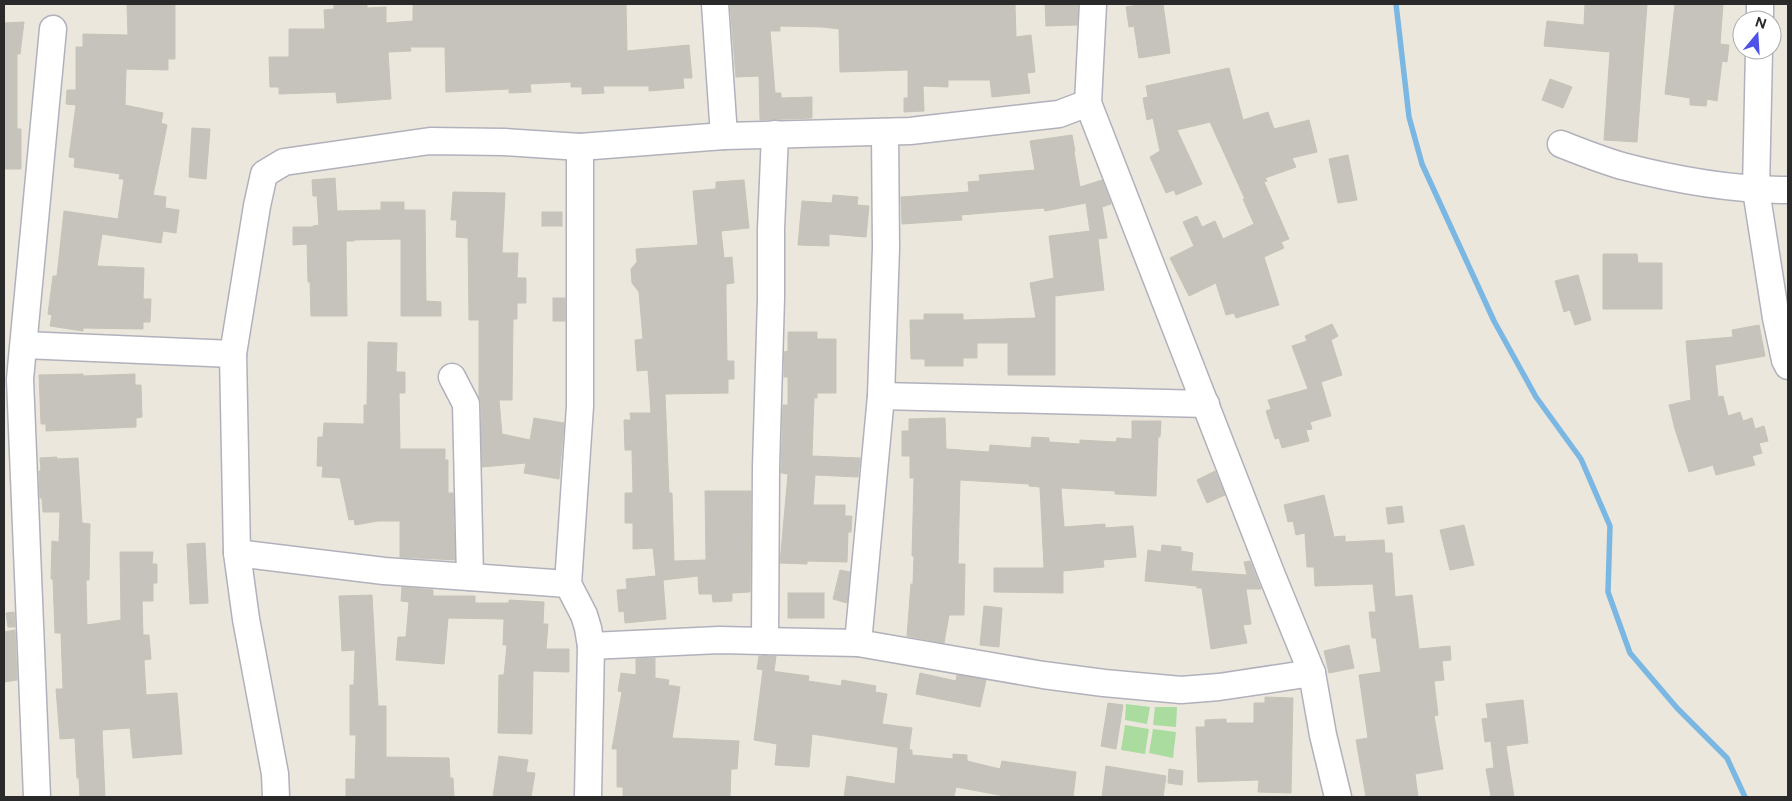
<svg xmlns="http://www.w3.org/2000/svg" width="1792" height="801" viewBox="0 0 1792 801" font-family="Figtree,sans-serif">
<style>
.green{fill:#aadc9f}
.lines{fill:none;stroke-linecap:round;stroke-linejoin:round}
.stream{stroke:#7ab7e3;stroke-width:5.5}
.building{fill:#c6c3bd;stroke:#c6c3b7}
.minor-casing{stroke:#b1b1bc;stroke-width:29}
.minor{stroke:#fff;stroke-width:26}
</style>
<rect width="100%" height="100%" fill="#ebe7dd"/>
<g class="green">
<path d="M1126 704 1150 707 1147 724 1125 720Z"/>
<path d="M1155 707H1177L1176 727 1153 725Z"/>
<path d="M1125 725 1149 729 1145 754 1121 750Z"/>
<path d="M1153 729 1176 732 1173 758 1149 753Z"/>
</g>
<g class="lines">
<path class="stream" d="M1396 4 1409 117 1422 164 1494 321 1536 397 1581 459 1610 526 1608 592 1630 653 1677 708 1727 758 1745 797"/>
</g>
<g class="building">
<path d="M127 4H175V59H168V70L126 69 125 105 163 113 161 123 167 125 153 195 166 197 165 208 179 210 176 233 163 231 161 243 102 234 97 266 144 268 143 299H151L150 322H143V329L83 328V331L50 326 52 315 48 314 53 276H57L64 211 118 219 124 179H119L120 174 74 167 75 158 69 157 76 105 66 104 67 90H76V47H83V34L128 35Z"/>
<path d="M366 4H367V8L386 7V23L413 21V4H626L627 51 689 45 692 78H683L684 88 649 91V86H603L604 93 582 94V87H571V82L530 84 531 92 509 93V89L446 92 445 47H410L411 51 388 52 391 99 337 103 336 92 279 94V87H270L269 57H289V29H325L324 10 334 9V5Z"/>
<path d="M730 4H1015L1016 37 1031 35 1035 72 1027 73 1030 93 992 97 990 80H948V87L923 86 924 111 904 112V98H908V70L840 72 839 29 823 27 780 26V31H770L775 93H781V98L812 97V118L760 120 759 76 736 77Z"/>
<path d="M1045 4H1078L1077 25 1046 26Z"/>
<path d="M1144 4H1163L1170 53 1139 58 1134 26 1129 27 1126 7Z"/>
<path d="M1585 4H1647L1637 142 1604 140 1610 52 1544 46 1547 21 1584 25Z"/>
<path d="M1675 4H1723L1720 44 1729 45 1727 62 1722 61 1717 101 1707 99 1706 106 1690 105V98L1665 94Z"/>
<path d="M24 22 20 54H17V129H21V169H4V23Z"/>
<path d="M1229 68 1243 120 1268 112 1274 129 1309 120 1317 152 1292 158 1296 167 1265 178 1267 181 1264 182 1289 239 1281 242 1284 248 1264 257 1279 305 1236 318 1234 313 1226 315 1216 283 1189 296 1170 258 1194 246 1183 222 1197 216 1202 227 1215 221 1223 239 1254 224 1243 199H1245L1210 122 1177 130 1202 184 1176 195 1174 190 1166 193 1150 157 1160 151 1153 118 1147 120 1143 98 1148 97 1146 86Z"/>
<path d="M1550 79 1572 87 1563 108 1542 100Z"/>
<path d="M192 128 210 129 206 179 189 177Z"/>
<path d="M1072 135 1075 151 1074 152 1080 187 1102 180 1111 204 1102 207 1107 238 1098 239 1104 290 1055 296V375H1008V343H977V358H963V366H925V359H911L910 320H924V314H963V320L1036 318 1030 283 1054 278 1049 236 1090 231 1086 203 1045 211 1044 208 961 215 962 220 902 224 901 197 969 192 968 182 980 181 979 175 1035 170 1030 141Z"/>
<path d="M1348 155 1357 200 1338 203 1329 159Z"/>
<path d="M335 178 337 211 381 210V202H404V210H425L426 301 441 302V316H401V239L354 240V241H346L347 316H311L310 282H308L307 244 293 245V227H313V226L319 225 317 196H313L312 180Z"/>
<path d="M744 180 749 228 721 231 724 258 732 257 734 283 726 284V296L727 361H734V379H728V393L665 394 669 493H672L674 561 706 560 705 491H751L750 592 732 593V601L713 602 712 594H699L698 576 663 580 666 619 625 623 624 611 619 612 617 590 627 589 626 579 656 576 653 548 633 549V523H625V493H633L632 450H625L624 420H631L630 413H651L648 370 637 371 635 340 643 339 639 292 632 283 631 269 637 262 636 249 698 245 693 191 716 189V182Z"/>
<path d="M453 192 505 193 502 253H518L517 278H526V303H517V319H513L512 400H499L502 434 530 440 534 418 564 423 559 479 524 473 526 463 482 467 481 404 479 396V320H469L468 238 456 237 457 220H451Z"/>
<path d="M833 195 858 197 857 205 869 206 866 237 829 234V246L798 245 802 201 832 203Z"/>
<rect x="542" y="212" width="20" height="14"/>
<path d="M1603 254H1637L1638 263H1662V309H1603Z"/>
<path d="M1578 275 1591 320 1575 325 1570 310 1564 312 1555 281Z"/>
<rect x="553" y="298" width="12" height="23"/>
<path d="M1332 324 1338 336 1331 340 1342 375 1321 382 1331 416 1310 422 1312 429 1306 430 1309 441 1282 448 1279 438 1275 439 1266 411 1271 409 1268 400 1308 389 1292 346 1307 341 1305 336Z"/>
<path d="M1759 325 1765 356 1715 365 1718 397 1723 396 1728 416 1740 412 1743 421 1752 418 1755 429 1764 426 1768 441 1759 443 1762 453 1752 456 1755 465 1716 475 1713 465 1689 472 1675 429 1669 405 1691 400 1686 341 1733 337 1732 330Z"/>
<path d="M788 332H817V339H836V393H817V398H814L812 456 860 458 858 477 815 475 813 505H845V516H852L851 532H848L847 562 807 561V564L780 563 788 474 781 473 783 405H788V377H784V352L788 351Z"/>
<path d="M368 342 397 343 396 372H405V393H399L400 449H445V460H448V493H453L455 560 400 557V521H378L355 525 354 519 349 520 340 478 322 477 323 466H317L318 437H323L324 423 364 424V405H367Z"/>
<path d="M83 374V376L135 374V385H141L142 417 136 418V427L46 431V424H41L39 375Z"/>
<path d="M945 418 946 449 989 452 990 445 1031 448 1032 437 1049 438V442L1080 444V440L1116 442 1117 438 1132 439V421H1161L1160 437H1158L1156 496 1115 494V491L1061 488 1064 527 1105 524V528L1133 526 1136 557 1103 560 1104 567 1063 571V593L994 592V568H1044L1040 487 1029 486V484L960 480 958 564H965L964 615H949L944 643 907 636 911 584H913L914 556H912L914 478H910V456H902V431H909V419Z"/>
<path d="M57 457V459L78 458 82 523 90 524 89 580H86L87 625 121 620 120 552H153L152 564H157V583H153V601H142L143 635H149L151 659 144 660 146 695 177 693 182 754 133 758 130 728 102 730 105 797H80L79 778H77L75 738 60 739 56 689H63L61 633H55L53 579H51L52 541 59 542 60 512H43L42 498H40L39 471H41L40 458Z"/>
<path d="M1215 471 1225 495 1207 503 1197 480Z"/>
<path d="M1324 495 1334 537 1345 536V542L1384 540 1385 553H1392L1395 597 1412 595 1419 649 1450 646 1451 660 1442 661 1444 680 1434 681 1438 715 1434 716 1443 769 1415 774 1418 797H1366L1356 740 1368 738 1359 675 1381 672 1376 638H1372L1369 612H1376L1373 584 1315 586 1314 567H1307L1305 533 1296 535 1293 521 1288 522 1284 505Z"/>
<path d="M1402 506 1404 522 1388 524 1386 508Z"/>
<path d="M1464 525 1474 565 1450 570 1440 530Z"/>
<path d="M205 543 208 603 190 604 187 544Z"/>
<path d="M1162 545 1181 547V551L1193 553 1191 571 1247 575 1244 562 1250 561 1261 589H1246L1251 624 1243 625 1247 643 1211 649 1202 588H1197V586L1145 581 1148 550 1161 552Z"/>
<path d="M840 570 850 572 847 603 833 599Z"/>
<path d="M402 587 433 590V596H475V603H509V600L544 602 543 624H548L546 649H569V672L533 671 532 734 498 733 499 675H504L507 645H503L504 619 448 618 444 664 396 660 398 637H406L409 602 401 601Z"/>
<rect x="788" y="593" width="36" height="25"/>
<path d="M372 595 378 706H386V757L449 758 450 778H453L454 797H346V779H355L356 735H350V685H354L355 650 342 651 339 596Z"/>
<path d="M984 606 1002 608 999 647 980 645Z"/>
<path d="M14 612 15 627H8L6 613Z"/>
<path d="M15 630 17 680 4 682V632Z"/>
<path d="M1349 645 1354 668 1329 673 1324 651Z"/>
<path d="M759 656H776L774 671 757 669Z"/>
<path d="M655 658V678L669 680 668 685 680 687 672 738 739 741 737 769H731L730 797 623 796V787H617V749H612L622 692 618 691 621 673 636 675V659Z"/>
<path d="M763 670 809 676 808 681 841 686 842 680 876 686 875 692 887 694 882 724 912 728 909 749 812 734 809 767 775 765 777 744 754 740Z"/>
<path d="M920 673 956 681 957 675 986 680 980 707 916 694Z"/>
<path d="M1265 697 1293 698 1291 793 1258 792 1259 780 1198 782 1196 727H1205V720L1226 719V723H1254V703H1265Z"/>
<path d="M1523 700 1528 743 1506 746 1514 797H1491L1486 769 1494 768 1491 741 1485 742 1482 719 1488 718 1486 704Z"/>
<path d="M1108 703 1123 705 1116 749 1101 746Z"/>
<path d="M898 748 912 750V755L953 759V754L967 755V761L1000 769 1002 761 1076 772 1073 797H1010L956 787 954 797H844L847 776 895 784Z"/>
<path d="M499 756 528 760 526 772 535 773 531 797H493Z"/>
<path d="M1106 766 1166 776 1163 797H1102Z"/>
<path d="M1169 769 1183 771 1182 785 1168 783Z"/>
</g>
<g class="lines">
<defs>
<g id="minor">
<path d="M715 4 724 136"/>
<path d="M1760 20V4"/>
<path d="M1759 50 1756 190 1776 318 1785 360 1788 366"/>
<path d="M1088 103 1271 573 1312 673 1323 735 1338 797"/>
<path d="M1561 144C1581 152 1602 160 1622 166 1676 180 1733 190 1788 190"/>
<path d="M580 147V406L568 584 584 615 588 628 591 646 588 797"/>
<path d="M24 345 233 354"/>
<path d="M452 377 466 404 470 577"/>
<path d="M881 396 1206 404"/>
<path d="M237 553 384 571 568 584"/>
<path d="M765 641 766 467 771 298V229L775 134"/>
<path d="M858 643 881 396 886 248 885 132"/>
<path d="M591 646 719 640 858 643 1043 675 1104 683 1181 690 1219 687 1312 673"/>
<path d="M37 797 20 379 53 29"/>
<path d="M276 797 275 774 246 619 237 553 233 354 257 206 264 174 284 162 430 141 504 142 580 147 724 136 910 131 1059 114 1088 103 1093 4"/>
</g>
</defs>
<use href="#minor" class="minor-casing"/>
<use href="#minor" class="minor"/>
</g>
<rect width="1792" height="801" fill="none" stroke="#2a2a2a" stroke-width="10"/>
<g transform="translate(1757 35) rotate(18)"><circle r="24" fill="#ffffff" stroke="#aaaaaa"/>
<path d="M0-4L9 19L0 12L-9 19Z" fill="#4d52e8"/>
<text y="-8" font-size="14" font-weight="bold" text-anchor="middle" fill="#2a2a2a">N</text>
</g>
</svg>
